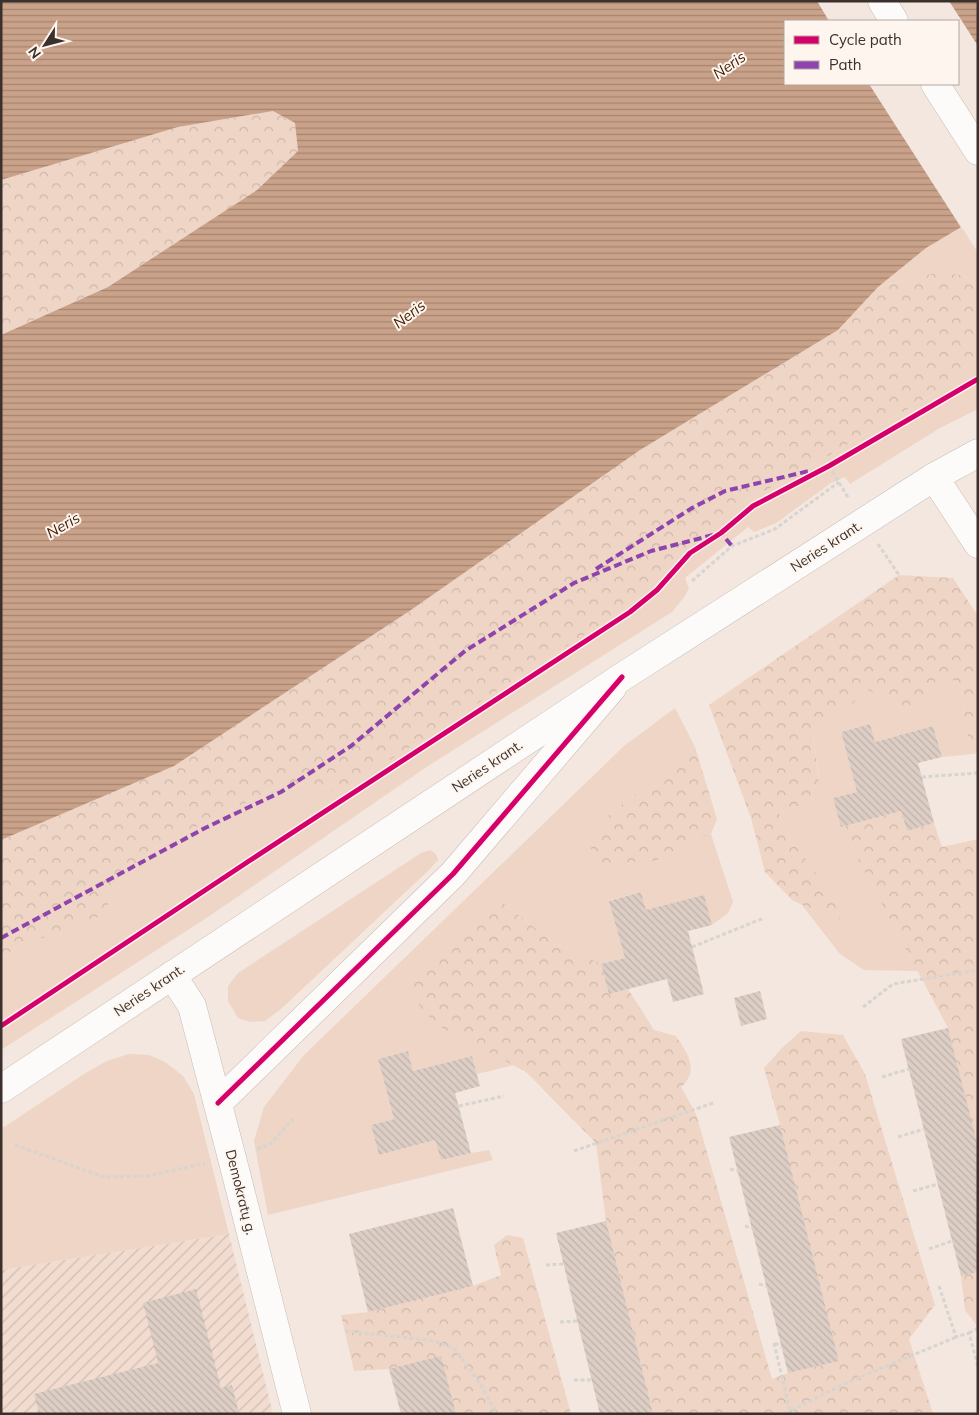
<svg xmlns="http://www.w3.org/2000/svg" width="979" height="1415" viewBox="0 0 979 1415" font-family="Mulish,sans-serif">
<style>
.industrial{fill:url(#industrial-furrows)}
.grass{fill:#efd5c5}
.forest{fill:url(#forest-crowns)}
.water{fill:url(#water-rules);fill-rule:evenodd}
.pier{fill:#f3e7df}
.building{fill:url(#building-back-hatch)}
.lines{fill:none;stroke-linecap:round;stroke-linejoin:round}
.minor-casing{stroke:#c6bdb7;stroke-width:29}
.primary-casing{stroke:#c6bdb7;stroke-width:29}
.path{stroke:#d8d4d1;stroke-width:3;stroke-dasharray:4 2.5;stroke-linecap:butt}
.minor{stroke:#fdfbfa;stroke-width:28}
.primary{stroke:#fdfbfa;stroke-width:28}
.quiet{stroke:#8e44ad;stroke-width:4;stroke-dasharray:8 4;stroke-linecap:butt}
.cycleway-casing{stroke:#fef5ef;stroke-width:8}
.cycleway{stroke:#d6006c;stroke-width:5}
.labels{text-anchor:middle;dominant-baseline:central;stroke-width:4;stroke-linejoin:round;paint-order:stroke}
.street-label{font-size:14px;fill:#3a312c;stroke:#fef5ef}
.water-label{font-size:15px;font-style:italic;fill:#432007;stroke:#fef5ef}
</style>
<defs>
<pattern id="industrial-furrows" width="10" height="10" patternUnits="userSpaceOnUse" patternTransform="scale(1.25)"><rect width="10" height="10" fill="#f2dcd0"/><path d="M-1 1l2-2M0 10L10 0M9 11l2-2" fill="none" stroke="#d0bdb3"/></pattern>
<pattern id="forest-crowns" width="20" height="18" patternUnits="userSpaceOnUse" patternTransform="scale(1.25)"><rect width="20" height="18" fill="#efd5c5"/><path d="M2 6a3 3 0 1 1 6 0M12 15a3 3 0 1 1 6 0" fill="none" stroke="#ceb7a9"/></pattern>
<pattern id="water-rules" width="6" height="5" patternUnits="userSpaceOnUse" patternTransform="scale(1.25)"><rect width="6" height="5" fill="#caa28a"/><path d="M0 2.5h6" fill="none" stroke="#a58571"/></pattern>
<pattern id="building-back-hatch" width="6" height="6" patternUnits="userSpaceOnUse" patternTransform="scale(1.25)"><rect width="6" height="6" fill="#ddcec5"/><path d="M-1 5l2 2M0 0l6 6M5-1l2 2" fill="none" stroke="#beb1a9"/></pattern>
</defs>
<rect width="100%" height="100%" fill="#f3e7df"/>
<path class="industrial" d="M229 1234 273 1414H1V1270Z"/>
<g class="grass">
<path d="M961 226 978 253V289L965 276 905 280 878 287 926 248Z"/>
<path d="M978 356V409L940 428 850 484 845 477 831 483 776 523 754 532 748 527 685 578 689 588 685 596 672 612 428 766 205 919 1 1050V959L22 943 67 932 99 916 121 885 150 850 285 783 316 786 339 793 629 606 701 533 734 508 828 456 933 394Z"/>
<path d="M940 671 962 686 964 720 972 754 942 757 933 726 875 742 870 724 841 732 857 792 834 798 841 827 918 971 864 970 840 954 802 905 840 923 837 903 790 838 779 813 811 801 819 777 813 734 823 718 846 711 866 688 892 702 904 711 927 697Z"/>
<path d="M675 708 695 747 605 818 690 842 711 834 733 902 728 913 712 925 646 910 641 892 610 900 625 958 601 964 552 941 503 903 499 1058 514 1065 477 1074 472 1056 413 1071 408 1051 378 1059 394 1119 371 1125 379 1155 435 1140 441 1160 471 1153 489 1150 493 1160 268 1215 254 1141 264 1107 304 1055 624 746Z"/>
<path d="M430 850 436 854 438 860 430 869 281 1009 265 1021 250 1022 238 1018 228 1001V986L238 973 421 853Z"/>
<path d="M129 1054 149 1055 165 1062 183 1076 194 1094 229 1234 1 1270V1129L84 1074 107 1061Z"/>
</g>
<g class="forest">
<path d="M273 111 295 123 298 151 257 190 108 287 1 335V180L178 127Z"/>
<path d="M940 272 965 276 978 289V356L933 394 828 456 734 508 701 533 629 606 339 793 316 786 285 783 150 850 121 885 100 916 67 932 22 943 1 959V840L174 766 411 610 640 450 838 330 878 287Z"/>
<path d="M899 575 953 578 978 616V753L972 754 964 720 962 686 940 672 927 697 904 711 892 702 866 689 846 711 823 718 813 735 819 778 811 801 779 813 790 838 838 903 841 924 792 900 765 872 751 818 709 705Z"/>
<path d="M695 747 717 819 711 834 690 842 655 861 597 863 588 843 605 818Z"/>
<path d="M901 811 907 831 934 823 942 847 978 839V1146L948 1028 841 827Z"/>
<path d="M503 903 552 941 601 964 609 994 628 989 654 1030 676 1036C687 1053 700 1070 681 1087L696 1114 772 1379 788 1373 839 1361 780 1125 764 1068 783 1047 801 1031 843 1035 865 1074 935 1305 909 1339 933 1414H653L606 1221 596 1143 526 1072 435 1024 402 985C435 955 466 926 503 903Z"/>
<path d="M507 1235 523 1238 571 1414H456L389 1369 354 1371 341 1315 368 1312 473 1286 501 1275 494 1245Z"/>
<path d="M978 1272V1327L965 1310 961 1276Z"/>
</g>
<path class="water" d="M1 1H978V217L926 248 878 287 838 330 640 450 411 610 174 766 1 840V335L108 287 257 190 298 151 295 123 273 111 178 127 1 180ZM785 21H958V84H785Z"/>
<path class="pier" d="M817 1H949L978 46V220L962 229 869 84H958V21H829Z"/>
<g class="building">
<path d="M870 724 875 742 933 726 942 757 918 763 934 823 907 831 901 811 841 827 833 798 857 792 841 732Z"/>
<path d="M641 892 646 910 704 895 712 925 688 931 704 994 673 1002 667 979 609 994 601 964 625 958 609 901Z"/>
<path d="M760 991 767 1019 741 1026 734 998Z"/>
<path d="M948 1028 978 1146V1272L961 1276 901 1039Z"/>
<path d="M408 1051 413 1071 472 1056 480 1086 455 1093 471 1153 441 1160 435 1140 379 1155 371 1125 394 1119 378 1059Z"/>
<path d="M780 1125 839 1361 788 1373 729 1137Z"/>
<path d="M453 1208 473 1286 368 1312 349 1234Z"/>
<path d="M606 1221 653 1414H600L556 1233Z"/>
<path d="M196 1289 221 1388 232 1385 239 1414H39L34 1394 158 1363 143 1303Z"/>
<path d="M441 1356 456 1414H401L389 1369Z"/>
</g>
<g class="lines">
<defs>
<g id="minor">
<path d="M172 975 192 1006 232 1158 297 1414"/>
<path d="M218 1103 453 874 612 688"/>
</g>
<g id="primary">
<path d="M882 1 894 21"/>
<path d="M935 84 978 151"/>
<path d="M934 477 978 544"/>
<path d="M1 1089 622 677 934 477 978 453"/>
</g>
</defs>
<use href="#minor" class="minor-casing"/>
<use href="#primary" class="primary-casing"/>
<g class="path">
<path d="M829 466 849 499"/>
<path d="M878 544 899 575"/>
<path d="M692 581 732 546 775 529 839 482"/>
<path d="M922 777 978 773"/>
<path d="M692 947 764 918"/>
<path d="M863 1007 893 984 978 970"/>
<path d="M882 1077 909 1069"/>
<path d="M459 1106 504 1096"/>
<path d="M898 1137 924 1129"/>
<path d="M15 1145 104 1177 148 1176 205 1163"/>
<path d="M257 1149 269 1145 293 1119"/>
<path d="M574 1151 713 1103"/>
<path d="M730 1169 737 1171"/>
<path d="M913 1191 938 1184"/>
<path d="M745 1226 752 1228"/>
<path d="M929 1249 952 1241"/>
<path d="M546 1265 563 1264"/>
<path d="M759 1284 766 1286"/>
<path d="M939 1286 956 1337 969 1333 978 1367"/>
<path d="M560 1322 577 1321"/>
<path d="M345 1331 435 1341 455 1349 481 1385 497 1414"/>
<path d="M969 1333 978 1328"/>
<path d="M774 1343 790 1411 848 1382 956 1337"/>
<path d="M775 1343 782 1347"/>
<path d="M574 1380H592"/>
<path d="M785 1414 790 1411"/>
</g>
<use href="#minor" class="minor"/>
<use href="#primary" class="primary"/>
<g class="quiet">
<path d="M596 569 692 508 725 491 809 471"/>
<path d="M1 938 205 828 281 792 351 746 465 651 574 583 651 551 721 533 732 546"/>
</g>
<defs>
<g id="cycleway">
<path d="M1 1026 249 861 630 612 657 590 690 553 721 533 753 506 829 466 978 379"/>
<path d="M218 1103 453 874 622 677"/>
</g>
</defs>
<use href="#cycleway" class="cycleway-casing"/>
<use href="#cycleway" class="cycleway"/>
</g>
<g class="labels">
<g class="street-label">
<text transform="translate(826 546) rotate(-33)">Neries krant.</text>
<text transform="translate(487 766) rotate(-34)">Neries krant.</text>
<text transform="translate(149 990) rotate(-34)">Neries krant.</text>
<text transform="translate(241 1192) rotate(76)">Demokratų g.</text>
</g>
<g class="water-label">
<text transform="translate(729 65) rotate(-35)">Neris</text>
<text transform="translate(409 314) rotate(-38)">Neris</text>
<text transform="translate(63 525) rotate(-30)">Neris</text>
</g>
</g>
<rect width="979" height="1415" fill="none" stroke="#3a312c" stroke-width="5"/>
<rect x="784" y="20" width="175" height="65" fill="#fef5ef" stroke="#b0a7a1"/>
<rect x="794" y="36" width="25" height="8" fill="#d6006c" stroke="#b0a7a1"/>
<text x="829" y="45" font-size="15" fill="#3a312c">Cycle path</text>
<rect x="794" y="61" width="25" height="8" fill="#8e44ad" stroke="#b0a7a1"/>
<text x="829" y="70" font-size="15" fill="#3a312c">Path</text>
<g transform="translate(45 45) rotate(234)" stroke="#fef5ef" stroke-width="4" paint-order="stroke">
<path d="M0-4L9 19L0 12L-9 19Z" fill="#3a312c"/>
<text y="-8" font-size="14" font-weight="bold" text-anchor="middle" fill="#3a312c">N</text>
</g>
</svg>
